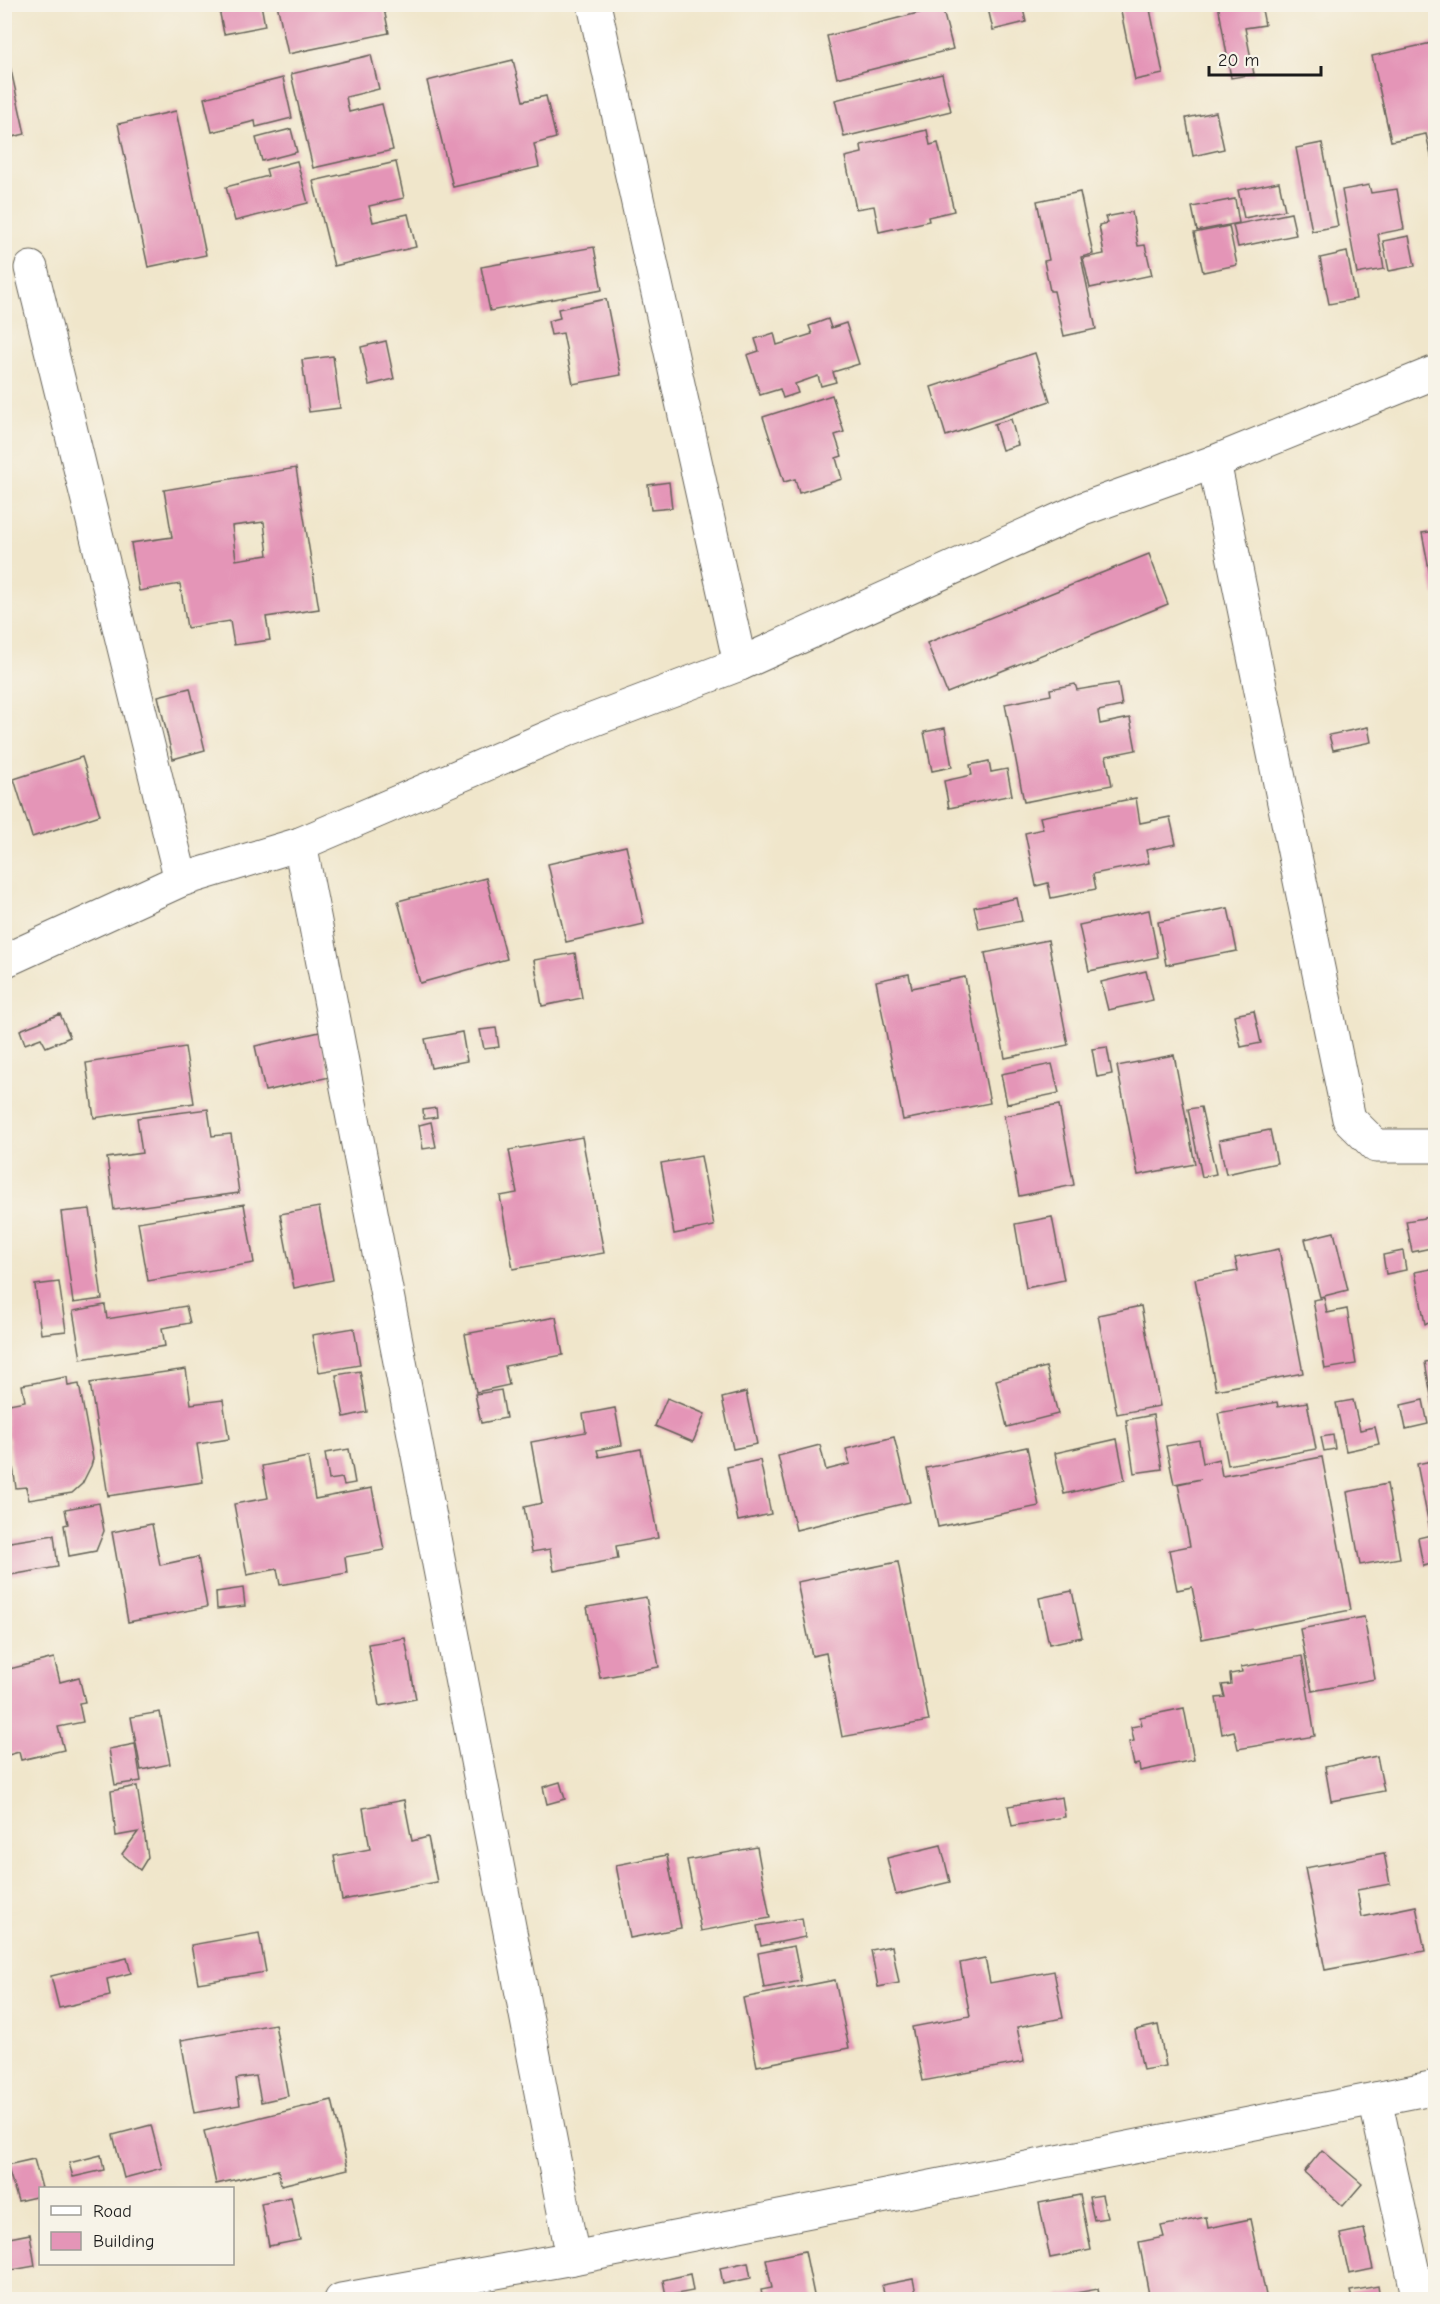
<svg xmlns="http://www.w3.org/2000/svg" width="1440" height="2304" viewBox="0 0 1440 2304" font-family="'Comic Neue',sans-serif">
<style>
.building{fill:#e495b7;fill-rule:evenodd}
.lines{fill:none;stroke-linecap:round;stroke-linejoin:round}
.minor-casing{stroke:#666359;stroke-width:35}
.tertiary-casing{stroke:#666359;stroke-width:35}
.minor{stroke:#fff;stroke-width:33}
.tertiary{stroke:#fff;stroke-width:33}
</style>
<rect width="100%" height="100%" fill="#f7f3e8"/>
<filter id="ink" filterUnits="userSpaceOnUse"><feTurbulence type="fractalNoise" baseFrequency=".0167" numOctaves="2"/><feDisplacementMap in="SourceGraphic" scale="12" xChannelSelector="R" yChannelSelector="G"/><feConvolveMatrix kernelMatrix="1 2 1 2 8 2 1 2 1" color-interpolation-filters="sRGB"/></filter>
<filter id="wash" filterUnits="userSpaceOnUse"><feTurbulence type="fractalNoise" baseFrequency=".008" numOctaves="4" result="noise"/><feDisplacementMap in="SourceGraphic" scale="24" xChannelSelector="R" yChannelSelector="G"/><feGaussianBlur stdDeviation="1.35" result="paint"/><feColorMatrix in="noise" values="0 0 0 0 0 0 0 0 0 0 0 0 0 0 0 0 0 1.4 0 .05"/><feComposite in="paint" operator="in"/></filter>
<g filter="url(#wash)">
<rect width="100%" height="100%" fill="#f0e6cb"/>
<g id="blocks">
<g class="building">
<path d="M218 4H261L265 26 224 34Z"/>
<path d="M277 4H383L389 33 288 54Z"/>
<path d="M987 4H1022L1026 22 993 30Z"/>
<path d="M1132 4H1149L1163 74 1135 80 1120 7Z"/>
<path d="M1218 4H1261L1265 25 1245 28 1254 74 1231 78Z"/>
<path d="M942 7 953 49 837 78 827 36Z"/>
<path d="M1436 42V164H1433L1426 134 1391 141 1372 56Z"/>
<path d="M4 52H7L25 134 4 139Z"/>
<path d="M371 55 379 89 346 97 349 112 382 104 393 150 313 168 291 74Z"/>
<path d="M513 60 523 101 546 96 556 138 534 144 539 167 453 187 427 81Z"/>
<path d="M942 74 951 111 844 137 835 100Z"/>
<path d="M283 78 292 118 256 127 255 121 212 132 204 98Z"/>
<path d="M176 111 206 255 148 267 118 124Z"/>
<path d="M1216 112 1224 149 1193 156 1186 118Z"/>
<path d="M291 129 297 152 262 161 256 138Z"/>
<path d="M927 130 930 145 938 143 954 211 928 217 929 221 879 232 874 206 856 209 845 157 862 153 861 145Z"/>
<path d="M1322 143 1338 226 1312 231 1296 148Z"/>
<path d="M297 161 308 203 235 221 226 187 268 176 266 169Z"/>
<path d="M396 162 404 198 369 206 373 222 408 214 416 247 334 266 313 181Z"/>
<path d="M1279 182 1285 210 1244 218 1238 190Z"/>
<path d="M1369 185 1371 193 1397 189 1404 229 1378 234 1384 269 1357 274 1342 190Z"/>
<path d="M1080 192 1093 254 1081 257 1096 329 1064 336 1054 291H1050L1044 261 1049 260 1037 201Z"/>
<path d="M1235 199 1239 223 1197 231 1192 207Z"/>
<path d="M1132 212 1138 246 1145 245 1152 275 1090 288 1083 258 1104 254 1099 225 1107 223 1105 217Z"/>
<path d="M1291 213 1296 235 1238 247 1233 225Z"/>
<path d="M1229 226 1237 265 1203 272 1194 233Z"/>
<path d="M1409 236 1415 266 1389 271 1383 241Z"/>
<path d="M594 247 602 290 490 311 481 267Z"/>
<path d="M1347 252 1356 299 1329 304 1320 258Z"/>
<path d="M606 299 621 375 573 384 563 333 551 335 548 321 560 318 558 309Z"/>
<path d="M828 319 831 328 846 323 859 364 833 372 836 382 821 386 818 376 795 384 798 393 783 398 780 389 760 395 747 355 759 351 755 339 774 333 777 345 812 334 809 326Z"/>
<path d="M386 341 394 379 369 385 361 347Z"/>
<path d="M1035 353 1050 401 946 436 931 387Z"/>
<path d="M333 356 340 408 309 412 302 360Z"/>
<path d="M832 395 844 432 835 435 842 456 836 458 842 479 799 493 795 479 784 482 763 417Z"/>
<path d="M1011 419 1018 445 1002 450 994 424Z"/>
<path d="M296 468 319 609 266 617 270 640 234 645 230 621 187 628 180 584 139 591 131 543 172 537 164 490ZM264 522 268 555 236 560 232 526Z"/>
<path d="M669 482 672 508 651 510 648 485Z"/>
<path d="M1436 531V595H1434L1422 533Z"/>
<path d="M1149 554 1168 604 947 693 927 643Z"/>
<path d="M1118 683 1122 706 1098 711 1100 724 1130 718 1136 750 1106 756 1112 785 1024 802 1005 704 1051 695 1050 689 1075 684 1077 690Z"/>
<path d="M190 688 205 750 173 759 158 696Z"/>
<path d="M1368 727 1371 742 1333 750 1329 735Z"/>
<path d="M945 728 952 767 932 771 924 732Z"/>
<path d="M82 757 100 815 32 837 14 779Z"/>
<path d="M989 761 991 772 1007 769 1012 795 949 808 944 781 972 775 970 765Z"/>
<path d="M1136 798 1140 823 1170 817 1176 844 1146 850 1149 863 1093 874 1096 889 1051 898 1048 883 1036 886 1025 833 1043 829 1040 817Z"/>
<path d="M626 846 644 924 566 942 548 864Z"/>
<path d="M486 878 507 959 420 983 398 901Z"/>
<path d="M1017 898 1022 921 979 929 974 907Z"/>
<path d="M1228 908 1237 951 1166 965 1158 922Z"/>
<path d="M1149 910 1158 957 1089 971 1079 925Z"/>
<path d="M1048 940 1068 1045 1005 1058 985 953Z"/>
<path d="M575 953 582 998 542 1006 534 960Z"/>
<path d="M1146 971 1153 1000 1108 1010 1101 982Z"/>
<path d="M909 974 912 988 965 977 990 1103 903 1120 876 981Z"/>
<path d="M1254 1011 1261 1043 1241 1047 1234 1015Z"/>
<path d="M60 1014 70 1037 46 1047 41 1038 25 1044 20 1030Z"/>
<path d="M496 1028 499 1047 484 1049 480 1030Z"/>
<path d="M320 1032 330 1077 265 1091 255 1046Z"/>
<path d="M462 1032 467 1061 431 1068 425 1039Z"/>
<path d="M185 1047 194 1103 94 1118 86 1063Z"/>
<path d="M1107 1047 1112 1074 1097 1077 1092 1049Z"/>
<path d="M1174 1055 1195 1164 1138 1175 1117 1066Z"/>
<path d="M1052 1064 1059 1093 1007 1104 1001 1074Z"/>
<path d="M1059 1105 1074 1185 1019 1196 1004 1116Z"/>
<path d="M1201 1107 1216 1174 1202 1177 1188 1109Z"/>
<path d="M436 1108 437 1117 424 1119 423 1110Z"/>
<path d="M208 1109 212 1136 231 1134 239 1193 114 1210 107 1158 142 1153 137 1118Z"/>
<path d="M431 1122 436 1147 423 1149 419 1125Z"/>
<path d="M1270 1130 1277 1163 1226 1174 1219 1140Z"/>
<path d="M582 1137 604 1253 513 1269 500 1196 517 1193 509 1150Z"/>
<path d="M701 1156 714 1226 674 1234 661 1163Z"/>
<path d="M244 1204 254 1263 148 1281 138 1222Z"/>
<path d="M319 1207 333 1280 294 1288 280 1214Z"/>
<path d="M90 1209 102 1299 73 1303 61 1212Z"/>
<path d="M1436 1216V1247L1412 1252 1406 1221Z"/>
<path d="M1052 1217 1064 1280 1026 1288 1015 1224Z"/>
<path d="M1334 1232 1348 1290 1320 1297 1305 1239Z"/>
<path d="M1279 1249 1303 1373 1216 1390 1195 1279 1238 1271 1235 1258Z"/>
<path d="M1403 1251 1406 1270 1386 1274 1383 1255Z"/>
<path d="M1436 1268V1322L1425 1324 1415 1272Z"/>
<path d="M59 1282 66 1331 41 1334 35 1285Z"/>
<path d="M1324 1298 1327 1313 1347 1309 1356 1364 1325 1369 1313 1300Z"/>
<path d="M105 1305 107 1319 186 1306 190 1323 162 1328 165 1346 81 1359 73 1311Z"/>
<path d="M1141 1306 1160 1406 1117 1414 1098 1315Z"/>
<path d="M556 1317 563 1355 505 1366 509 1385 476 1392 465 1334Z"/>
<path d="M354 1328 360 1365 319 1372 312 1335Z"/>
<path d="M1436 1360V1412H1434L1425 1362Z"/>
<path d="M1046 1367 1058 1414 1007 1427 996 1380Z"/>
<path d="M186 1369 191 1404 223 1400 229 1439 197 1444 203 1482 108 1496 90 1383Z"/>
<path d="M360 1371 367 1412 344 1417 336 1375Z"/>
<path d="M67 1377 68 1386 79 1384 93 1459 91 1466 82 1484 72 1493 29 1500 26 1487 16 1488 4 1405 25 1401 22 1385Z"/>
<path d="M501 1390 506 1418 481 1423 475 1394Z"/>
<path d="M746 1392 757 1444 733 1449 722 1398Z"/>
<path d="M667 1398 705 1414 693 1442 655 1426Z"/>
<path d="M1353 1400 1360 1430 1375 1427 1379 1444 1346 1451 1336 1403Z"/>
<path d="M1423 1400 1428 1424 1406 1429 1401 1405Z"/>
<path d="M1277 1402 1278 1407 1307 1402 1316 1449 1228 1465 1218 1413Z"/>
<path d="M615 1408 622 1445 597 1450 599 1457 641 1449 658 1538 616 1546 618 1559 554 1571 550 1549 532 1552 524 1507 542 1503 531 1442 586 1432 583 1414Z"/>
<path d="M1153 1415 1162 1469 1134 1473 1126 1420Z"/>
<path d="M1333 1435 1335 1449 1324 1451 1321 1437Z"/>
<path d="M894 1437 910 1502 796 1530 778 1456 820 1445 826 1470 850 1464 846 1449Z"/>
<path d="M1117 1439 1125 1480 1064 1494 1055 1453Z"/>
<path d="M1199 1440 1203 1463 1219 1459 1222 1476 1322 1457 1351 1610 1202 1639 1192 1587 1177 1590 1169 1550 1190 1546 1178 1484 1201 1479 1174 1484 1166 1446Z"/>
<path d="M1027 1447 1039 1506 938 1527 926 1468Z"/>
<path d="M349 1449 355 1483 344 1485 342 1478 329 1480 325 1453Z"/>
<path d="M308 1457 315 1499 372 1488 384 1550 345 1557 347 1573 280 1585 277 1569 247 1575 234 1504 268 1498 262 1466Z"/>
<path d="M760 1460 771 1514 738 1521 727 1467Z"/>
<path d="M1436 1460V1563L1423 1566 1418 1538 1431 1535 1417 1464Z"/>
<path d="M1387 1484 1400 1558 1360 1565 1347 1492Z"/>
<path d="M99 1503 104 1531 96 1551 69 1556 64 1525 68 1524 65 1509Z"/>
<path d="M152 1524 160 1565 198 1557 207 1607 128 1622 112 1532Z"/>
<path d="M54 1535 58 1567 4 1576V1543Z"/>
<path d="M898 1562 929 1721 842 1737 826 1653 812 1656 797 1582Z"/>
<path d="M243 1588 245 1606 217 1609 216 1592Z"/>
<path d="M1072 1591 1082 1637 1049 1644 1039 1598Z"/>
<path d="M646 1597 659 1667 600 1678 587 1607Z"/>
<path d="M1364 1617 1375 1679 1312 1691 1300 1629Z"/>
<path d="M405 1638 416 1699 379 1706 368 1644Z"/>
<path d="M1302 1656 1315 1736 1238 1749 1234 1731 1222 1734 1216 1698 1225 1697 1222 1685 1231 1684 1230 1674 1242 1672 1241 1667Z"/>
<path d="M54 1658 60 1682 79 1677 85 1702 79 1703 83 1722 58 1727 64 1750 21 1760 19 1752 5 1756V1670Z"/>
<path d="M1184 1708 1194 1760 1140 1771 1139 1764 1134 1765 1129 1742 1134 1741 1131 1727 1142 1725 1140 1717Z"/>
<path d="M160 1712 170 1764 141 1770 131 1717Z"/>
<path d="M135 1744 141 1781 115 1785 109 1749Z"/>
<path d="M1377 1756 1384 1791 1331 1801 1325 1767Z"/>
<path d="M560 1782 565 1799 547 1804 543 1787Z"/>
<path d="M137 1786 148 1857 140 1870 122 1854 138 1832 116 1836 111 1791Z"/>
<path d="M1062 1797 1065 1817 1012 1826 1008 1806Z"/>
<path d="M404 1800 412 1841 428 1837 437 1882 342 1900 334 1856 370 1849 363 1808Z"/>
<path d="M941 1845 950 1882 896 1895 887 1858Z"/>
<path d="M757 1847 770 1918 701 1931 687 1860Z"/>
<path d="M1384 1853 1390 1884 1357 1890 1362 1917 1416 1906 1425 1951 1325 1970 1305 1868Z"/>
<path d="M667 1855 681 1928 630 1938 616 1865Z"/>
<path d="M802 1918 805 1937 761 1946 757 1926Z"/>
<path d="M259 1933 266 1972 198 1983 191 1945Z"/>
<path d="M794 1946 801 1981 764 1988 758 1953Z"/>
<path d="M892 1946 899 1983 878 1987 871 1950Z"/>
<path d="M127 1958 131 1973 107 1979 110 1996 59 2008 51 1976Z"/>
<path d="M985 1958 990 1983 1054 1971 1063 2018 1017 2027 1024 2062 923 2081 912 2027 970 2016 960 1963Z"/>
<path d="M835 1980 849 2048 757 2066 743 1998Z"/>
<path d="M275 2024 288 2096 261 2102 256 2076 236 2079 240 2105 194 2113 181 2040Z"/>
<path d="M1158 2025 1166 2066 1143 2070 1135 2030Z"/>
<path d="M332 2100 348 2169 281 2185 278 2170 216 2184 204 2131Z"/>
<path d="M151 2125 162 2168 124 2178 113 2135Z"/>
<path d="M1322 2150 1362 2184 1343 2206 1304 2172Z"/>
<path d="M101 2155 104 2170 73 2177 69 2163Z"/>
<path d="M34 2159 42 2188H40V2196L18 2201 7 2165Z"/>
<path d="M1080 2195 1091 2250 1050 2258 1039 2203Z"/>
<path d="M1102 2195 1107 2218 1094 2220 1089 2197Z"/>
<path d="M291 2197 300 2240 269 2246 261 2203Z"/>
<path d="M1206 2217 1208 2228 1250 2219 1267 2300H1150L1139 2242 1164 2237 1161 2226Z"/>
<path d="M1364 2229 1373 2269 1349 2274 1340 2234Z"/>
<path d="M30 2234 35 2266 6 2271 4 2239Z"/>
<path d="M805 2251 815 2300H763L761 2290 772 2288 766 2259Z"/>
<path d="M748 2262 751 2278 723 2284 720 2268Z"/>
<path d="M690 2274 693 2291 666 2296 663 2280Z"/>
<path d="M913 2279 917 2298 886 2300 882 2285Z"/>
<path d="M1378 2286 1380 2300H1352L1350 2291Z"/>
<path d="M1098 2289 1100 2300H1059L1058 2296Z"/>
</g>
</g>
</g>
<g filter="url(#ink)">
<use href="#blocks" fill-opacity="0" stroke="#666359" stroke-width="1.5"/>
<g class="lines">
<defs>
<g id="minor">
<path d="M594 4 740 664"/>
<path d="M31 268 181 880"/>
<path d="M1214 462 1349 1119 1376 1146H1436"/>
<path d="M300 844 573 2258"/>
<path d="M1375 2099 1419 2300"/>
<path d="M341 2300 573 2258 1436 2087"/>
</g>
<path id="tertiary" d="M4 961 181 880 300 844 566 730 740 664 1083 509 1214 462 1436 372"/>
</defs>
<use href="#minor" class="minor-casing"/>
<use href="#tertiary" class="tertiary-casing"/>
<use href="#minor" class="minor"/>
<use href="#tertiary" class="tertiary"/>
</g>
</g>
<rect width="1440" height="2304" fill="none" stroke="#f7f3e8" stroke-width="24"/>
<rect x="39" y="2187" width="195" height="78" fill="#f7f3e8" stroke="#9f9d96" stroke-width="1.5"/>
<rect x="51" y="2206" width="30" height="9" fill="#ffffff" stroke="#9f9d96" stroke-width="1.5"/>
<text x="93" y="2217" font-size="18" fill="#1c1c1c">Road</text>
<rect x="51" y="2232" width="30" height="18" fill="#e495b7" stroke="#9f9d96" stroke-width="1.5"/>
<text x="93" y="2247" font-size="18" fill="#1c1c1c">Building</text>
<path d="M1209 66v9h112v-9" fill="none" stroke="#1c1c1c" stroke-width="3"/>
<text x="1218" y="66" font-size="18" fill="#1c1c1c" stroke="#f7f3e8" stroke-width="4.5" paint-order="stroke">20 m</text>
</svg>
